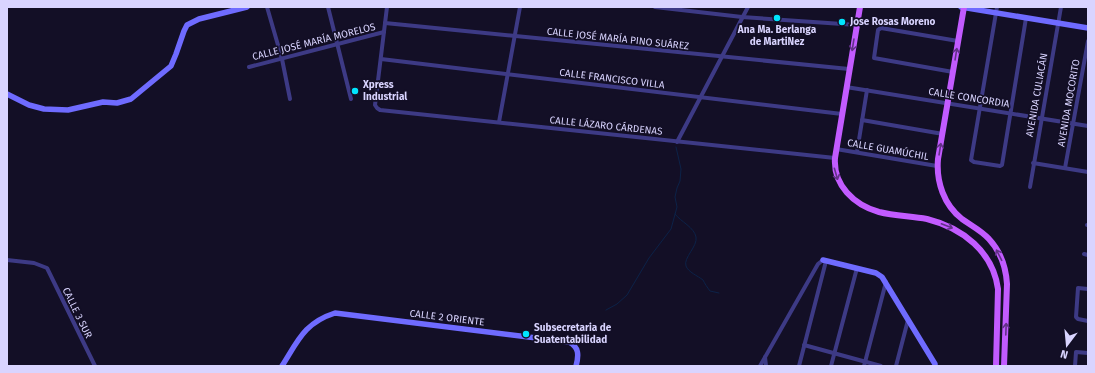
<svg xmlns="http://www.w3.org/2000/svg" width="1095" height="373" viewBox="0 0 1095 373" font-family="'Fira Sans',sans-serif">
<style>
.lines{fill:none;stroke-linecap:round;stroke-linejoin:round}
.stream{stroke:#0c2248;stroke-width:1}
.street{stroke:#3d3a85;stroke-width:4}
.secondary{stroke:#6f6bff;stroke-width:5.5}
.primary{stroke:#c25bff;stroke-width:6}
.oneway{stroke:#623188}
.poi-dot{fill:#00e5ff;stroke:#130f26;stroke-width:1.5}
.labels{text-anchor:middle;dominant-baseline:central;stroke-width:3.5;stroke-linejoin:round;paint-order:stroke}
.poi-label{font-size:10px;font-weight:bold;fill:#d9d4ff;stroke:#130f26;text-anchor:start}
.street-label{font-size:10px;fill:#d9d4ff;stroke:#130f26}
</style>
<rect width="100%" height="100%" fill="#130f26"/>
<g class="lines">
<g class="stream">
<path d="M675 214C681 222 694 227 696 237 698 246 683 258 686 266 688 272 698 276 703 280 705 284 707 287 710 291L719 293"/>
<path d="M606 310 617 304 627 295 649 258 671 229 677 207 675 197 677 188 680 181 681 169 676 147"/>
</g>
<g class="street">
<path d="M267 7 282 59 290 99"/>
<path d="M328 7 351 99"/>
<path d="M387 7 375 105 377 108 380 110 835 158"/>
<path d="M655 7 742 17 857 25"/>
<path d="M997 7 971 160 974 162 1000 166 1002 165 1026 18"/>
<path d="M385 23 849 69"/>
<path d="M381 59 842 114"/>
<path d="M249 67 384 32"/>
<path d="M953 72 874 58 878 30 881 28 958 41"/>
<path d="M846 87 1088 126"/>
<path d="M862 120 943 134"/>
<path d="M499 122 520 7"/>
<path d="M677 142 748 7"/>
<path d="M836 149 937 166"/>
<path d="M857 152 867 90"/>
<path d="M1033 163 1088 172"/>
<path d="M1065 168 1088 41"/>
<path d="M1030 187 1061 7"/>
<path d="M1087 225H1088"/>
<path d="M1084 254 1088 255"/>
<path d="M7 260 34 263 47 268 95 366"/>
<path d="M1088 289 1078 288 1076 317 1078 319 1088 321"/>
<path d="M804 345 881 366"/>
<path d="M765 357 766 366"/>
<path d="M760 366 818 264 823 260"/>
<path d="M799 366 826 261"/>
<path d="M831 366 857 268"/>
<path d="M864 366 886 282"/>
<path d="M896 366 908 320"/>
<path d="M1075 366 1076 352 1088 353"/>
</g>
<g class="secondary">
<path d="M961 7 1088 28"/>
<path d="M7 94 29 105 44 109 68 110 103 102 117 103 131 99 171 66 176 54 184 31 187 25 199 19 247 7"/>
<path d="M823 260 876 273 882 277 935 364V366"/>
<path d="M282 366C298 341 304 323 335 313L569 342C579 347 579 355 576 366"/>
</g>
<g class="primary">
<path d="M860 7 835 158C833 185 854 205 879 212 895 216 911 216 927 219 963 228 993 252 998 289L996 366"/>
<path d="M964 7 938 159C936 182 944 205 962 219 972 226 982 231 989 239 1001 252 1006 268 1007 284L1004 366"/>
</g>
</g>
<defs><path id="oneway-shaft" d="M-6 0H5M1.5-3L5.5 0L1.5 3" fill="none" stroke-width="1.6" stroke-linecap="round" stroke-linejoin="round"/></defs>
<g class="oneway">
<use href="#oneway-shaft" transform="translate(853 45) rotate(99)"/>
<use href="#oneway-shaft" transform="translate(956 54) rotate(-81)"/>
<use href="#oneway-shaft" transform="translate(940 149) rotate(-81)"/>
<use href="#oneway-shaft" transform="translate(836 174) rotate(74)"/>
<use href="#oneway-shaft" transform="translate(947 226) rotate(21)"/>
<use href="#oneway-shaft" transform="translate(999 255) rotate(-117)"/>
<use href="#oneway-shaft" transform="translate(1006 329) rotate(-88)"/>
</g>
<g class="poi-dot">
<circle cx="777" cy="18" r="4"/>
<circle cx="842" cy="22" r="4"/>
<circle cx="355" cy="91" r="4"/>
<circle cx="526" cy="334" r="4"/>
</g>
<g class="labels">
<g class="poi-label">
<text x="850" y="22">Jose Rosas Moreno</text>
<text x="777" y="30" text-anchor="middle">Ana Ma. Berlanga<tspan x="777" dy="12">de MartiNez</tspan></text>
<text x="363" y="85">Xpress<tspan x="363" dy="12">Industrial</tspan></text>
<text x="534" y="328">Subsecretaria de<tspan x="534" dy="12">Suatentabilidad</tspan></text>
</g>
<g class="street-label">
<text transform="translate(618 39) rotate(6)">CALLE JOSÉ MARÍA PINO SUÁREZ</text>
<text transform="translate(314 42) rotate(-14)">CALLE JOSÉ MARÍA MORELOS</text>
<text transform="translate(612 79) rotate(7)">CALLE FRANCISCO VILLA</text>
<text transform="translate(1037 95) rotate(-80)">AVENIDA CULIACÁN</text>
<text transform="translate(969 98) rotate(9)">CALLE CONCORDIA</text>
<text transform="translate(1069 103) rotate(-80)">AVENIDA MOCORITO</text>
<text transform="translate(606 126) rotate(6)">CALLE LÁZARO CÁRDENAS</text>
<text transform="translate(888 150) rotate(10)">CALLE GUAMÚCHIL</text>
<text transform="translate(77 313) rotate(64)">CALLE 3 SUR</text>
<text transform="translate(447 318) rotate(7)">CALLE 2 ORIENTE</text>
</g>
</g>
<rect width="1095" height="373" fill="none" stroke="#d9d4ff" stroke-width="16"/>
<g transform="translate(1067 345) rotate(196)" stroke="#130f26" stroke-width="3" paint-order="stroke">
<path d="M0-3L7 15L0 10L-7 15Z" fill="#d9d4ff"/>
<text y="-6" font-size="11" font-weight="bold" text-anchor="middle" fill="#d9d4ff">N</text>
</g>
</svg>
